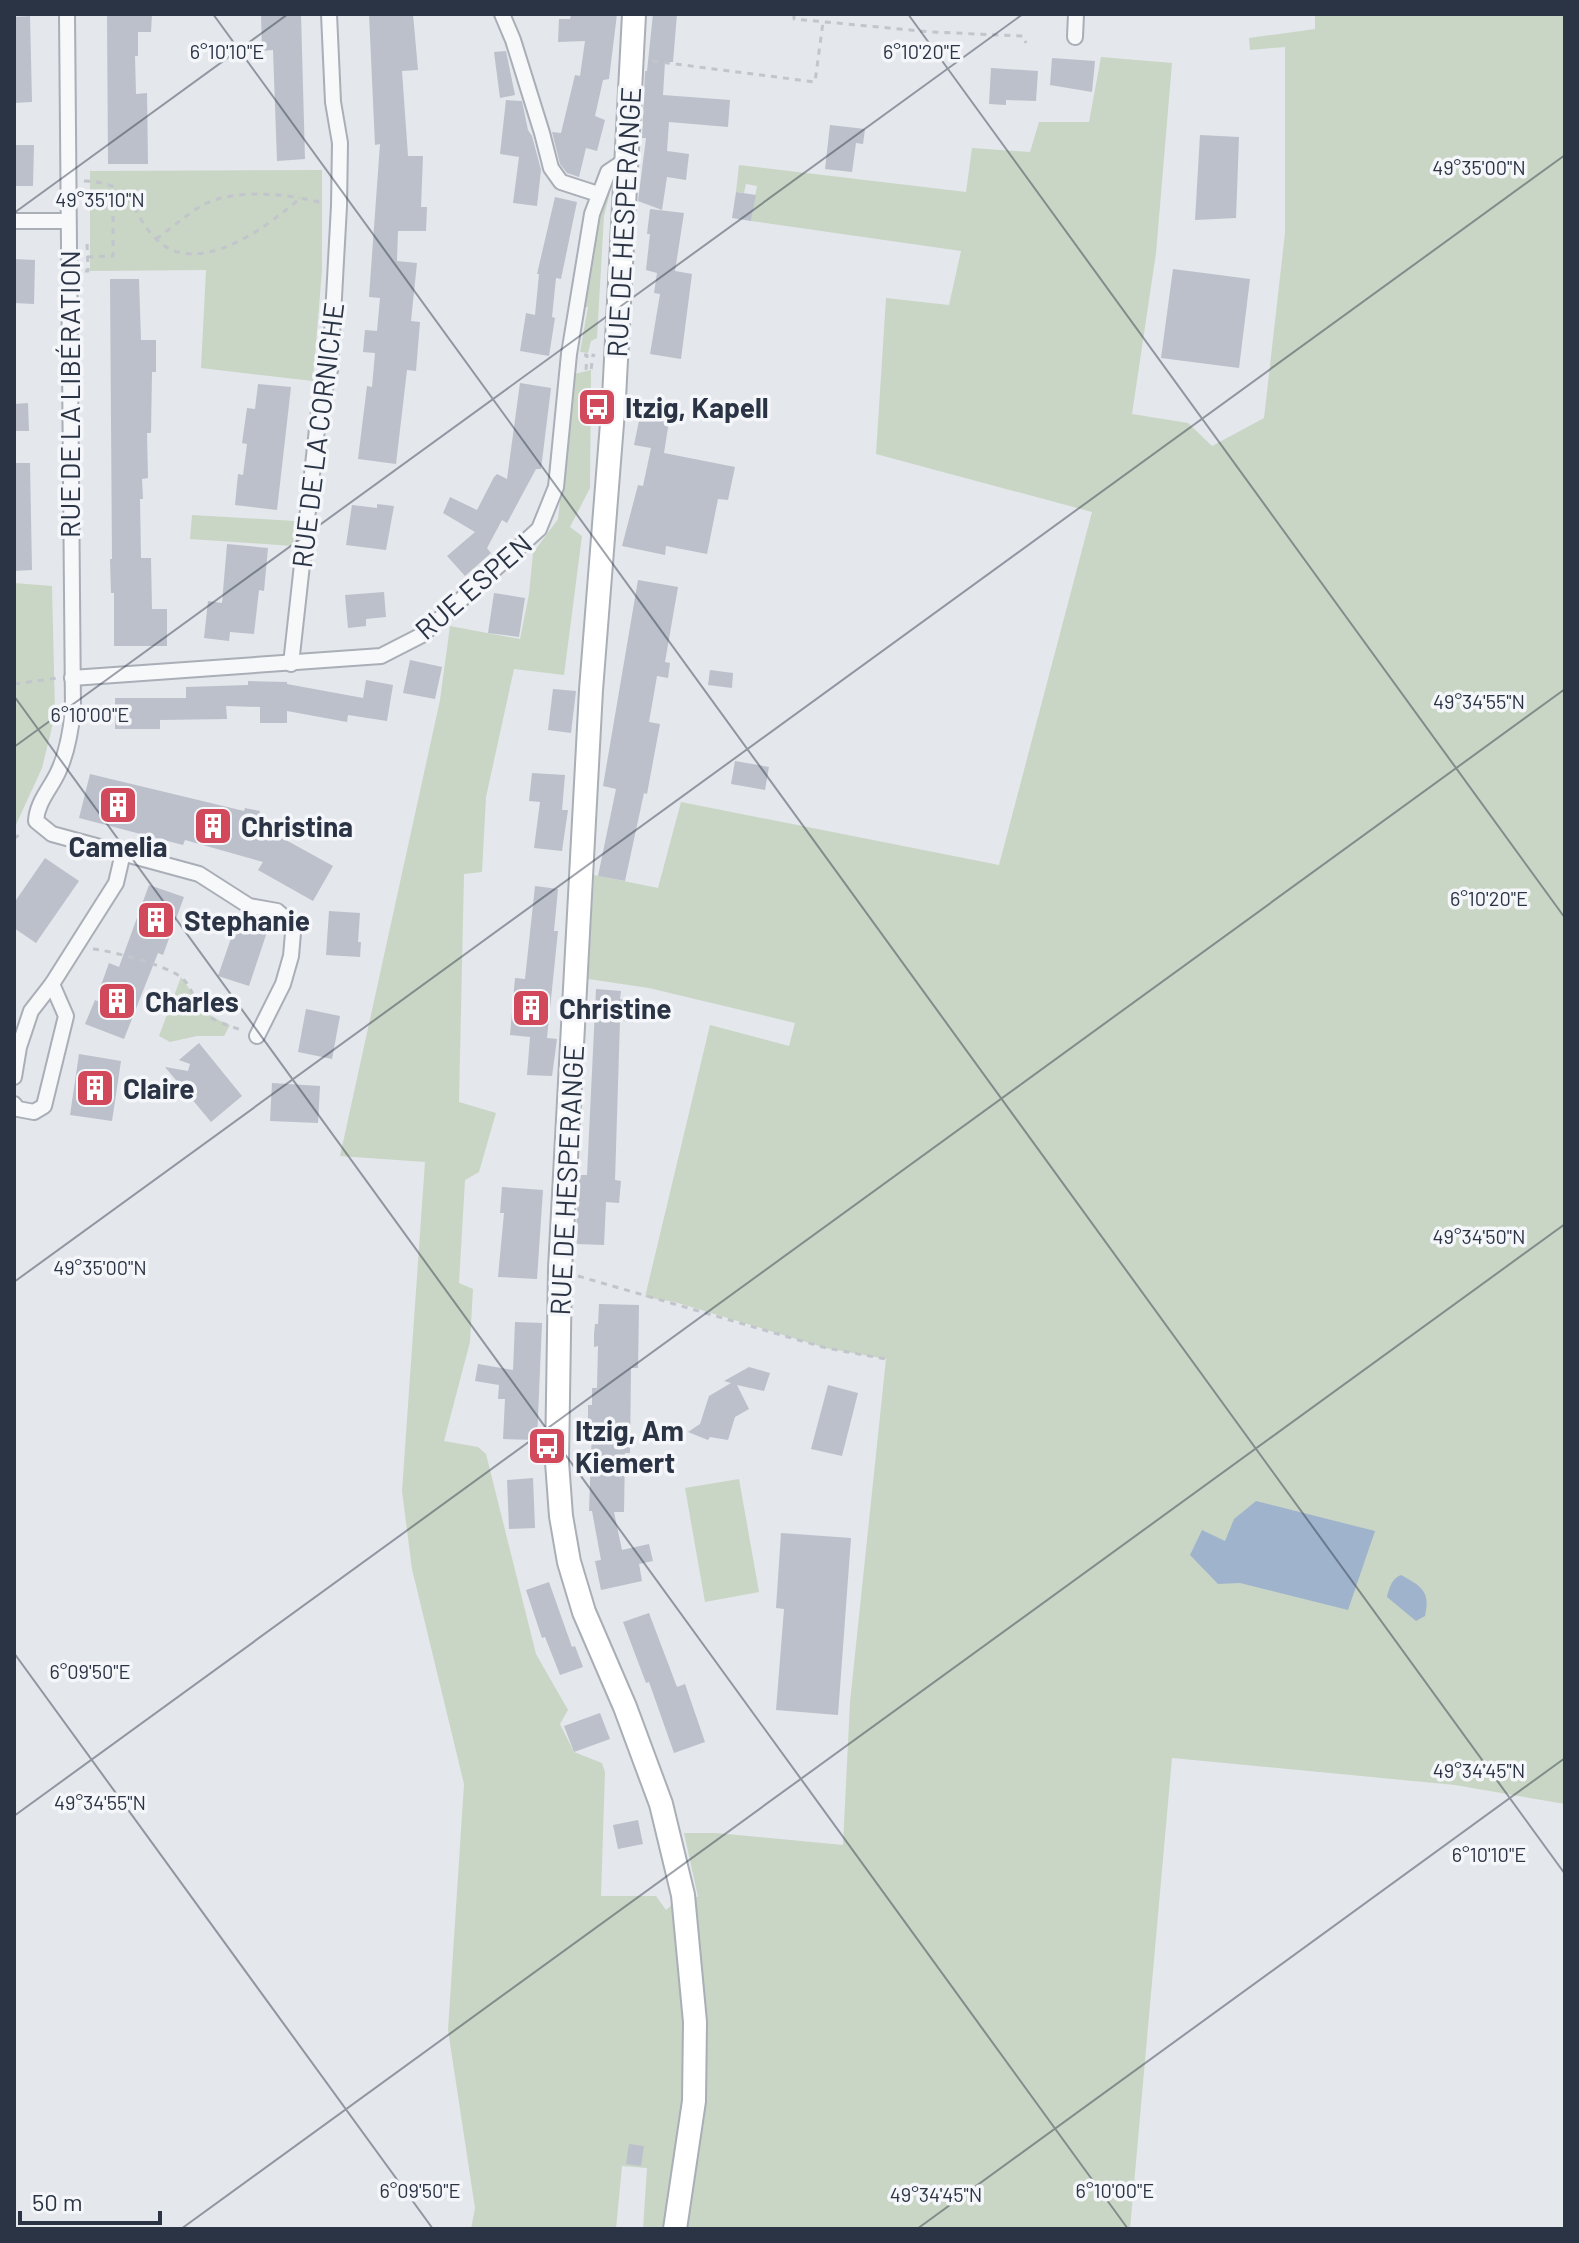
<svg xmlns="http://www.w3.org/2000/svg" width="1579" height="2243" viewBox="0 0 1579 2243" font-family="Barlow,sans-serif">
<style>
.green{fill:#c9d6c5}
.water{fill:#9fb4cc}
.building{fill:#bbc0ca}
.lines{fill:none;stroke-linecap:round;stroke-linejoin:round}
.street-casing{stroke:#a9aeb7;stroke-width:18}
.secondary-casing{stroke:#a9aeb7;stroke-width:26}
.path{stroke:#c2c5cb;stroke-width:3;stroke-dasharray:6 6;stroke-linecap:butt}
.street{stroke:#f7f8fa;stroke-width:14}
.secondary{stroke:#fff;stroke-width:22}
.ticks{fill:none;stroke:#2b3445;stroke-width:2;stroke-opacity:0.45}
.labels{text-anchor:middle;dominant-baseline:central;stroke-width:7;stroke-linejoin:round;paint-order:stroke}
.street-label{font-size:28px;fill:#2b3445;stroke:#f4f6f9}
.poi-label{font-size:28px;font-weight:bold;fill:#2b3445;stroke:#f4f6f9;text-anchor:start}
.ticks-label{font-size:20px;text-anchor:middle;fill:#2b3445;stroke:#f4f6f9;stroke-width:7;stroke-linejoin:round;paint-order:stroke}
</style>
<rect width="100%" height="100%" fill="#e4e7ec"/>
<g class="green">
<path d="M1315 14H1565V1804L1455 1785 1172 1758 1130 2229H643L647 2168 622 2166 616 2229H471L475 2208 448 2030 464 1784 412 1569 402 1491 425 1162 340 1156 440 700 450 626 520 639 529 594 533 553 558 519 574 374 591 370 590 488 570 527 582 536 564 675 514 669 486 797 482 872 464 874 459 1102 496 1113 479 1172 465 1180 459 1283 473 1289 470 1342 444 1441 478 1447 486 1454 536 1654 568 1710 560 1724 574 1752 602 1763 605 1772 601 1896H656L666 1910 683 1895 698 1897 684 1833H716L843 1845 850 1702 886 1359 826 1348 675 1302 645 1297 710 1025 789 1046 795 1023 649 988 588 979 594 875 658 888 681 802 999 865 1092 512 876 454 886 298 949 305 961 251 751 221 757 186 746 184 744 193 736 192 739 165 966 192 972 148 1030 152 1039 122H1089L1101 57 1172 63 1156 253 1132 414 1188 423 1212 446 1264 418 1285 233V47L1250 50 1249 38 1315 29Z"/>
<path d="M322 170V270L313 381 201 368 206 270 90 271V171Z"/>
<path d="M610 192 604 216 597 338 591 341 588 353 580 352 588 307H581L604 194Z"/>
<path d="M192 515 295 521 293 546 190 539Z"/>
<path d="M14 583 52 586 55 715 42 768 14 829Z"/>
<path d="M181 977C200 1002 198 1013 230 1025L224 1036H197L170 1042 159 1036Z"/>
<path d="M739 1479 759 1592 705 1602 685 1488Z"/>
</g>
<g class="water">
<path d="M1256 1501 1375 1531 1348 1610 1240 1583 1218 1584 1190 1555 1202 1530 1225 1541 1234 1519Z"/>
<path d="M1401 1575C1421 1586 1431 1591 1425 1616L1416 1621 1387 1597C1389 1588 1392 1578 1401 1575Z"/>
</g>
<g class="building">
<path d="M107 14H152L151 32H138V56H135L136 94 147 93 148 164H108Z"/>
<path d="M261 14H301L305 159 277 161 273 50 262 51Z"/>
<path d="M369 14H413L418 70 402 71 408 156H423L421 207H427L426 231H398L397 261 417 263 411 321 420 322 416 371 407 370 396 464 358 459 367 386 372 387 375 353 363 352 365 330 377 331 380 298 369 297 380 144 375 145Z"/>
<path d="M571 14H617L609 79 603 80 595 116 605 120 597 151 586 148 579 177 567 173 560 164 552 132 561 133 575 75 580 76 585 41 558 42 559 19H570Z"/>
<path d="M653 14H677L673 62H665L663 95 730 100 728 127 669 122 667 151 689 154 686 180 667 177 662 210 638 201 646 138H642L645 71H647Z"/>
<path d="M30 16 32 102 14 103V17Z"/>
<path d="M506 51 515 95 500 98 494 52Z"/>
<path d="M1052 58 1095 61 1092 92 1050 85Z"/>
<path d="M991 68 1038 71 1036 101 1006 100V105L989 104Z"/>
<path d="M506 100 522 101 528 130 532 136 541 170 537 206 513 203 519 157 500 154Z"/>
<path d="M830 125 865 129 863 144 856 143 852 172 825 169Z"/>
<path d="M1200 135 1239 137 1236 218 1195 220Z"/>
<path d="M14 145H34L33 186H14Z"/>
<path d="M736 192 756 195 751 221 732 218Z"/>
<path d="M555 197 577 202 561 279 556 278 552 317 555 318 549 356 520 351 526 313 535 315 539 274H537Z"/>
<path d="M650 209 684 213 675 271 692 274 681 359 650 354 660 294 654 293 657 273 646 270 650 234H647Z"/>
<path d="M14 259 35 260 34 304 14 303Z"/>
<path d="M1173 269 1250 279 1239 368 1161 358Z"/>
<path d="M110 279H139L141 340H156V372H152L151 433H147L148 478 142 479 143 499H140L141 558H151L152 609H167V646H114V593H111L110 559H112Z"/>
<path d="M520 383 551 388 541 469H536L507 523 502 520 487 548 491 553 465 576 447 556 475 532 443 513 450 497 477 510 494 477 497 474 507 479Z"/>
<path d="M258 384 291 387 277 510 235 505 238 474 243 475 247 444 242 443 247 408 255 409Z"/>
<path d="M28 403 29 431H14V404Z"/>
<path d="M641 411 658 413 657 421H669L664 453 735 467 728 500 718 499 707 554 666 546 665 555 622 546 638 485 643 486 651 448 634 445Z"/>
<path d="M14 463H30L32 570 14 571Z"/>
<path d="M377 504 394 506 386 550 346 545 352 505 377 508Z"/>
<path d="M227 544 268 548 264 591 259 590 254 634 230 632 229 641 204 638 208 601 222 603Z"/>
<path d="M638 580 678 587 665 662 670 663 668 678 657 676 649 722 660 724 647 794 644 793 625 881 598 876 616 789 603 786Z"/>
<path d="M384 592 386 617 366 619V626L348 628 345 595Z"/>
<path d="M494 593 525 598 519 637 488 633Z"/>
<path d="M410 660 442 667 435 699 403 693Z"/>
<path d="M710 670 733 673 732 688 708 685Z"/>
<path d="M366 680 393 685 387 721 348 715 347 722 287 711V723H260V707L226 706 227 719 160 720V729H115V698H186V687L248 685V681L287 682V684L363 698Z"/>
<path d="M553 689 576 691 571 733 548 730Z"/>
<path d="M735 761 769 767 765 790 731 784Z"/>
<path d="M532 773 565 775 562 810H568L562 851 534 848 540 802 529 801Z"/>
<path d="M90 774 244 811 245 808 260 811 257 824 333 866 313 901 258 870 263 862 185 840 183 845 79 818Z"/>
<path d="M45 858 79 881 36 943 14 928V903Z"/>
<path d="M149 885 184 897 163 955 158 953 124 1039 85 1024 95 1000 109 1006 114 998 100 988 109 963 119 967Z"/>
<path d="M535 886 558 889 554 931H558L547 1038 557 1039 552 1076 527 1075 530 1037 510 1035 515 978 525 979Z"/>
<path d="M329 911 360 913 358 942H361L360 957 326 955Z"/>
<path d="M237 921 267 932 249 986 218 976Z"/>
<path d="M596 989 621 991 620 999 637 1003 633 1023 620 1020 615 1180 621 1181 619 1203 606 1202 604 1245 577 1244 576 1232 579 1175H587Z"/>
<path d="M306 1009 340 1016 332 1059 298 1052Z"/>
<path d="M199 1043 242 1096 211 1122 165 1067 188 1071 190 1064 179 1060Z"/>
<path d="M79 1054 121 1061 112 1121 70 1115Z"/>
<path d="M272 1083 320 1086 318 1123 270 1121Z"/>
<path d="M502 1187 543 1190 537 1279 498 1277 504 1213H500Z"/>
<path d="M599 1304 639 1305 638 1368H631L630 1453H625L624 1512H614L622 1550 649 1544 653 1561 639 1564 642 1581 601 1590 595 1561 601 1560 592 1511H589L592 1428H588V1405H592V1388H597L598 1346 594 1347V1334L595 1324H598Z"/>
<path d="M515 1322 542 1323 537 1440 503 1439 505 1399H498L499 1385 475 1381 478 1364 513 1370Z"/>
<path d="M749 1367 770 1373 764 1391 737 1385 749 1409 735 1417 728 1440 710 1437 708 1440 688 1432 700 1424 709 1396 731 1383 724 1381Z"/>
<path d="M828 1385 858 1393 842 1456 811 1449Z"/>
<path d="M533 1478 535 1528 509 1529 507 1480Z"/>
<path d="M781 1533 851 1538 838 1715 776 1710 784 1609 776 1608Z"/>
<path d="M549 1582 572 1647 575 1646 583 1667 560 1675 545 1637 542 1638 526 1590Z"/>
<path d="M649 1613 677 1687 685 1684 705 1742 674 1753 649 1682 646 1683 623 1622Z"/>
<path d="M600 1713 610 1739 574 1752 564 1726Z"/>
<path d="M638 1820 643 1844 618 1849 613 1825Z"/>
<path d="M629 2144 644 2146 641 2166 626 2164Z"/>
</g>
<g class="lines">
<defs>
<g id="street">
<path d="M67 14 73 709C71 730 68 750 59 770 52 787 37 801 36 821L52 834 199 874 249 906 277 911 287 920 293 933 291 956 283 984 257 1036"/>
<path d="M502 14 513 40 542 133 551 168 561 182 598 194"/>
<path d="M1075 37 1076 14"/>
<path d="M14 221H68"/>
<path d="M291 664 319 411 330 370 339 206 340 143 333 102 329 14"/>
<path d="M72 678 381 656 422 635 539 529 556 487 569 354 592 214 608 172 626 160"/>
<path d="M14 1077 19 1047 31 1011 52 984 116 883 123 853"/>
<path d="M14 1104 18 1109 34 1112 44 1106 66 1016 52 984"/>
</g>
<path id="secondary" d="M634 14 614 398 591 690 560 1269 557 1462 561 1516 569 1562 584 1612 625 1707 661 1804 683 1895 695 2022 694 2101 675 2229"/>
</defs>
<use href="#street" class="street-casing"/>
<use href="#secondary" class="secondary-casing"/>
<g class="path">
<path d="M794 14V19L931 32 1023 36 1026 43"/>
<path d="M652 61 815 82 823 22"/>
<path d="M84 181C136 182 129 213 157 240 197 279 268 227 300 198L324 203"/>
<path d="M156 239C173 227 189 212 207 203 232 191 274 193 300 198"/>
<path d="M87 257 113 256V188"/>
<path d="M85 271H88L87 241"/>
<path d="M584 355H587L586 370H591L593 355 595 356"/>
<path d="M14 684 58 678"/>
<path d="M14 839 23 831"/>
<path d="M93 949C112 951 169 966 182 978 192 987 194 1001 202 1010 211 1021 228 1025 241 1030"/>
<path d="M578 1276 826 1348 886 1359"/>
</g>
<use href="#street" class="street"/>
<use href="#secondary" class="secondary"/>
</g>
<path class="ticks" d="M213 14 1565 1874M908 14 1565 918M14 213 288 14M14 696 1128 2229M14 747 1023 14M14 1282 1565 155M14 1653 433 2229M14 1816 1565 689M181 2229 1565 1224M917 2229 1565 1758"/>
<defs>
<symbol id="bus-square" viewBox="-11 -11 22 22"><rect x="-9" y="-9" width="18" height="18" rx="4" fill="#d1495b" stroke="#f4f6f9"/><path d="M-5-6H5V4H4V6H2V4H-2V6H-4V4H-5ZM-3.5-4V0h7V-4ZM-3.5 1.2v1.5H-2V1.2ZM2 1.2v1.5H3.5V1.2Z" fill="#fff"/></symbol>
<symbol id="building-square" viewBox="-11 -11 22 22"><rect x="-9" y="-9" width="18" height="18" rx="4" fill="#d1495b" stroke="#f4f6f9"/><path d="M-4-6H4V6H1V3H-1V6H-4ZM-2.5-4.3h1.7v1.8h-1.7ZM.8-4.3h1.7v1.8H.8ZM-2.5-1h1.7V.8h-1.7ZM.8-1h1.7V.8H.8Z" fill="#fff"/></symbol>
</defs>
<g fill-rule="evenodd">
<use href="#bus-square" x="575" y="385" width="44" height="44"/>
<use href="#building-square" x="96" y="783" width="44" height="44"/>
<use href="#building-square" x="191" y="804" width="44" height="44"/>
<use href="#building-square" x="134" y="898" width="44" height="44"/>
<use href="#building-square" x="95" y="979" width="44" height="44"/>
<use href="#building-square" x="509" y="986" width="44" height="44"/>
<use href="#building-square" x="73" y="1066" width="44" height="44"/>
<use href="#bus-square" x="525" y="1424" width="44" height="44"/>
</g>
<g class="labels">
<g class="street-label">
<text transform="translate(623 222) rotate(-87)">RUE DE HESPERANGE</text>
<text transform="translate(69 394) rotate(-90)">RUE DE LA LIBÉRATION</text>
<text transform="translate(317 435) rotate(-83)">RUE DE LA CORNICHE</text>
<text transform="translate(473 586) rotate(-41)">RUE ESPEN</text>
<text transform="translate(566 1180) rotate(-87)">RUE DE HESPERANGE</text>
</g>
<g class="poi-label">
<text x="625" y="407">Itzig, Kapell</text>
<text x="241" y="826">Christina</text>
<text x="118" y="846" text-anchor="middle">Camelia</text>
<text x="184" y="920">Stephanie</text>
<text x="145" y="1001">Charles</text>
<text x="559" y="1008">Christine</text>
<text x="123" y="1088">Claire</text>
<text x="575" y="1430">Itzig, Am<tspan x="575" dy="32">Kiemert</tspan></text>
</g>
</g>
<g class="ticks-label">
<text x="227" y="59">6°10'10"E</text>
<text x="922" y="59">6°10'20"E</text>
<text x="1479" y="175">49°35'00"N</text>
<text x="100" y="207">49°35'10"N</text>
<text x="1479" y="709">49°34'55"N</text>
<text x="90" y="722">6°10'00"E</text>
<text x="1489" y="906">6°10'20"E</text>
<text x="1479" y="1244">49°34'50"N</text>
<text x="100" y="1275">49°35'00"N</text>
<text x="90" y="1679">6°09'50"E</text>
<text x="1479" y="1778">49°34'45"N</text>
<text x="100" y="1810">49°34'55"N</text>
<text x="1489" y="1862">6°10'10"E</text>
<text x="420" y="2198">6°09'50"E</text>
<text x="1115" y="2198">6°10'00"E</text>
<text x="936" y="2202">49°34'45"N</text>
</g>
<rect width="1579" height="2243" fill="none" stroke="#2b3445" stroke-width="32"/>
<path d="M20 2211v12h140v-12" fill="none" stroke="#2b3445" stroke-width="4"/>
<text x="32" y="2211" font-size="24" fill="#2b3445" stroke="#f4f6f9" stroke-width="6" paint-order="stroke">50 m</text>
</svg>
